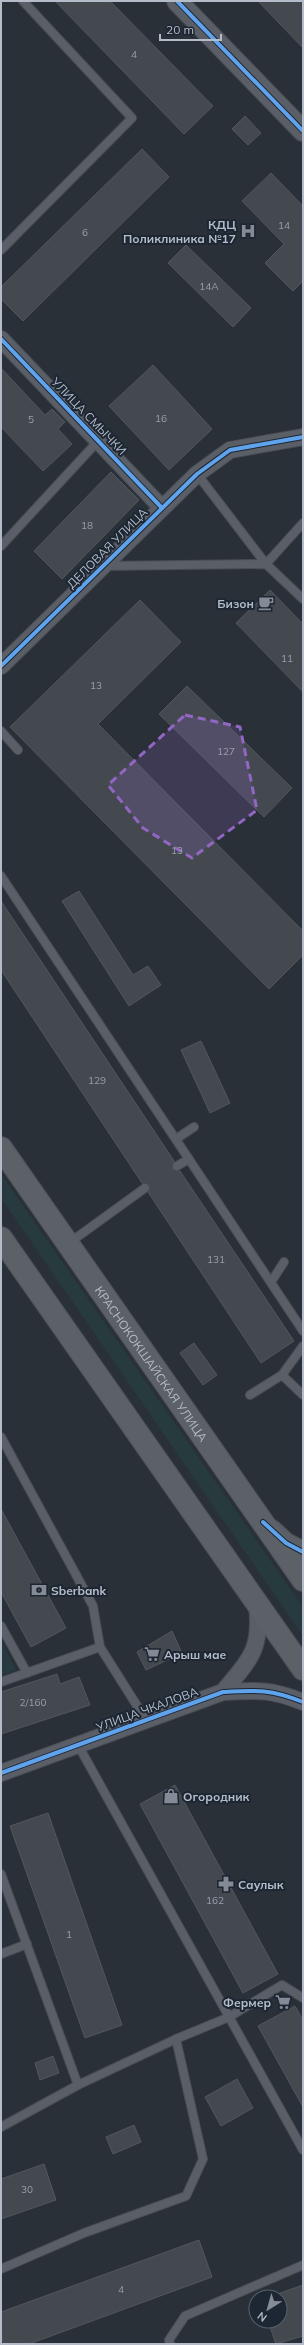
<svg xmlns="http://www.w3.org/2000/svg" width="304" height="2345" viewBox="0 0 304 2345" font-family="Mulish,sans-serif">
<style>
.green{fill:#273a3e}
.building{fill:#444950;stroke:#52575f}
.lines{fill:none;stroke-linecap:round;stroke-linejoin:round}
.service-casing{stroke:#484c53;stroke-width:10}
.minor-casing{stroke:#484c53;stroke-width:18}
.tertiary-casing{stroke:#484c53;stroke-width:22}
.primary-casing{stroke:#484c55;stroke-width:24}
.service{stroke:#5a5e66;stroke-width:8}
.minor{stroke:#5a5e66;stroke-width:16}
.tertiary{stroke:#5a5e66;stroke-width:20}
.primary{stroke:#5c6168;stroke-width:22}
.cycleway-casing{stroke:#1d2633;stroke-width:6}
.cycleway{stroke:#60a3ed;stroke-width:4}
.marked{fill:#9266c3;fill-opacity:0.2;stroke:#9266c3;stroke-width:3;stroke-dasharray:8 5;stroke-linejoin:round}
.labels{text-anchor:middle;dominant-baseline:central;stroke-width:4;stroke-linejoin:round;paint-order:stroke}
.number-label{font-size:10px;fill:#989fab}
.poi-label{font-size:12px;font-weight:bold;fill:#b4bcc9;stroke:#1d2633;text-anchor:start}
.street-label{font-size:12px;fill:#b4bcc9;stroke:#1d2633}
</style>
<rect width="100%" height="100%" fill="#2a3038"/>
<g class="green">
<path d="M1 1174 303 1607V1636L1 1198Z"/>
<path d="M1 1641 16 1670 1 1675Z"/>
</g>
<g class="building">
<path d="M55 1H110L213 106 184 134Z"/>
<path d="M258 1H303V48Z"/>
<path d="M245 116 261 133 248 145 232 129Z"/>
<path d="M142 149 169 177 23 321 1 299V287Z"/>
<path d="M271 173 303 206V281L293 291 265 263 284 244 242 201Z"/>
<path d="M186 245 251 308 233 327 168 263Z"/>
<path d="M153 365 212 429 169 470 109 406Z"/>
<path d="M1 368 45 415 52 409 65 422 58 429 72 444 43 471 1 427Z"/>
<path d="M111 472 139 500 62 579 34 551Z"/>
<path d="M270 590 303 624V692L236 623Z"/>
<path d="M140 600 181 642 98 724 303 931V955L269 989 10 727Z"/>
<path d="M187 686 292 788 264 817 159 714Z"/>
<path d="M79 891 133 975 148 966 161 985 129 1006 62 901Z"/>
<path d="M1 901 174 1161 172 1169 180 1171 294 1341 261 1363 148 1192 150 1185 142 1183 1 970Z"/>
<path d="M201 1041 230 1103 210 1113 181 1050Z"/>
<path d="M194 1343 217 1375 203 1385 180 1353Z"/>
<path d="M1 1509 66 1628 31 1647 1 1592Z"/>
<path d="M172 1631 182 1653 146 1670 137 1652Z"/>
<path d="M57 1674 60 1684 79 1677 90 1705 1 1734V1692Z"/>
<path d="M175 1785 278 1974 243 1993 140 1804Z"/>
<path d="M48 1813 122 2025 85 2038 10 1826Z"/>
<path d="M295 2006 303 2020V2107L258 2026Z"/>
<path d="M53 2056 59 2073 40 2080 35 2063Z"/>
<path d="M237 2079 253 2108 221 2126 205 2097Z"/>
<path d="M134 2125 141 2142 113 2154 106 2137Z"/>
<path d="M44 2164 56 2200 1 2219V2179Z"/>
<path d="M199 2240 212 2277 29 2344H4L1 2336V2312Z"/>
<path d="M303 2285V2336L276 2344 268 2321H280V2297H269Z"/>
</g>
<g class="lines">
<defs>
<g id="service">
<path d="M1 250 132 118 23 1"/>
<path d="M197 474 266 564 303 523"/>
<path d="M1 546 99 440"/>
<path d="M104 566 266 564 303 599"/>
<path d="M1 731 18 750"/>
<path d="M1 876 303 1331"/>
<path d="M176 1139 194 1127"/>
<path d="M177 1166 189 1159"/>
<path d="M69 1243 145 1188"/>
<path d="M271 1282 284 1262"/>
<path d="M282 1375 303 1395"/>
<path d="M250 1395 282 1375 303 1346"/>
<path d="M1 1437 93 1606 100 1647"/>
<path d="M1 1626 27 1673"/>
<path d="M1 1682 100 1647 146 1720"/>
<path d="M78 1745 303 2150"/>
<path d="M1 1874 78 2085 176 2039 229 2017 282 1985 303 1998"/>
<path d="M1 1954 27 1944"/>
<path d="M1 2127 78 2085"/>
<path d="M1 2269 84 2233 186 2196 203 2159 176 2039"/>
<path d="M170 2344 169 2340 185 2316 303 2265"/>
</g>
<g id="minor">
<path d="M1 339 162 508"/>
<path d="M1 666 197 474 230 450 303 437"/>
<path d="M223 1692C250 1659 262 1650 257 1605"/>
<path d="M1 1773 223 1692C257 1690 271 1689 303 1702"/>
</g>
<g id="tertiary">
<path d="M177 1 303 131"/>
<path d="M272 1530 286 1543 303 1552"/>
</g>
<g id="primary">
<path id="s1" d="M1 1148 303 1580"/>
<path d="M1 1238 303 1669"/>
</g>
</defs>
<use href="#service" class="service-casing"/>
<use href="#minor" class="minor-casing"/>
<use href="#tertiary" class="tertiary-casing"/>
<use href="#primary" class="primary-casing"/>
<use href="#service" class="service"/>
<use href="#minor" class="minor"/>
<use href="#tertiary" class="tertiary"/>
<use href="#primary" class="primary"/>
<defs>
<g id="cycleway">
<path d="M177 1 303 131"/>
<path d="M1 339 162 508"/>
<path d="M1 666 197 474 230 450 303 437"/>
<path d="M263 1522 286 1543 303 1552"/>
<path d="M1 1773 223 1692C257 1690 271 1689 303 1702"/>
</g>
</defs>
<use href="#cycleway" class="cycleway-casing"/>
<use href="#cycleway" class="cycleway"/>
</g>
<path class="marked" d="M185 715 240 727 257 810 192 858 143 828 108 785Z"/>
<defs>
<symbol id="hospital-bare" viewBox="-9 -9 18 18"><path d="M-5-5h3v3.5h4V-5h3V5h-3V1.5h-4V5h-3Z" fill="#848b96" stroke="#1d2633" stroke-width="2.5" paint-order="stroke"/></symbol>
<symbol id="cafe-bare" viewBox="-9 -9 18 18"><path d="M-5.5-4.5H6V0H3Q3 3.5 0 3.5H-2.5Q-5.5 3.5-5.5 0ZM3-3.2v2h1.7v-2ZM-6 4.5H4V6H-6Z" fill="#848b96" stroke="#1d2633" stroke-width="2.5" paint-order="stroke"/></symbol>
<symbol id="bank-bare" viewBox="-9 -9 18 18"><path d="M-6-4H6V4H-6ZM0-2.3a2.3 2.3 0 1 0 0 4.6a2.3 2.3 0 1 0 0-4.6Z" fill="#848b96" stroke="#1d2633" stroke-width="2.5" paint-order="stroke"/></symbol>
<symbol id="supermarket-bare" viewBox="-9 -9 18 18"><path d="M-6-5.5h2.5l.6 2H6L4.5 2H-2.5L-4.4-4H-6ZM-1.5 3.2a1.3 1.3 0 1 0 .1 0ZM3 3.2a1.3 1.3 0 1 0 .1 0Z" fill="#848b96" stroke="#1d2633" stroke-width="2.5" paint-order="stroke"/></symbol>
<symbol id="shop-bare" viewBox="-9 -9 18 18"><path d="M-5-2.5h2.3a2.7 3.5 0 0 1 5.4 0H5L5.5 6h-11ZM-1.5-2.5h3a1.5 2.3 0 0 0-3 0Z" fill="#848b96" stroke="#1d2633" stroke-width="2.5" paint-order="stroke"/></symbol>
<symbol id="pharmacy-bare" viewBox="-9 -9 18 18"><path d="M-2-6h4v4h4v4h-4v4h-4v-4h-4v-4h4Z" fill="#848b96" stroke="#1d2633" stroke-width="2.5" paint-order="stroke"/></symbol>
</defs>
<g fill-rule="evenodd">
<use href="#hospital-bare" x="237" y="220" width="22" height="22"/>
<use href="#cafe-bare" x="255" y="592" width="22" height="22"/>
<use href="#bank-bare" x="28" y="1579" width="22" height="22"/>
<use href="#supermarket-bare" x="141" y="1643" width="22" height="22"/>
<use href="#shop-bare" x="160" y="1785" width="22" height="22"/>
<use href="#pharmacy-bare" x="215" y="1873" width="22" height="22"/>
<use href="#supermarket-bare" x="272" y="1991" width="22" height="22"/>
</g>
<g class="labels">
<g class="number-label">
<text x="134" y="54">4</text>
<text x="284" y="225">14</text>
<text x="85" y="232">6</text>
<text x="209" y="286">14А</text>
<text x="161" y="418">16</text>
<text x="31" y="419">5</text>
<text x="87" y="525">18</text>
<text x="287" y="658">11</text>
<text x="96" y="685">13</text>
<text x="226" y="751">127</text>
<text x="177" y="850">13</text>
<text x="97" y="1080">129</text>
<text x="216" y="1259">131</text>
<text x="33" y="1702">2/160</text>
<text x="215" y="1900">162</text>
<text x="69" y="1934">1</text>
<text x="27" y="2189">30</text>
<text x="121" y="2289">4</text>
</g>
<g class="poi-label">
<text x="236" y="224" text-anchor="end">КДЦ<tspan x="236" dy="14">Поликлиника №17</tspan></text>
<text x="254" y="603" text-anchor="end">Бизон</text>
<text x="51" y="1590">Sberbank</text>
<text x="164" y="1654">Арыш мае</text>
<text x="183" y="1796">Огородник</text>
<text x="238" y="1884">Саулык</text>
<text x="271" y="2002" text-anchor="end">Фермер</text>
</g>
<g class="street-label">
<text transform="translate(89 416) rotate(46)">УЛИЦА СМЫЧКИ</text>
<text transform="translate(107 548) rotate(-45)">ДЕЛОВАЯ УЛИЦА</text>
<text stroke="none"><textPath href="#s1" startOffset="263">КРАСНОКОКШАЙСКАЯ УЛИЦА</textPath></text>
<text transform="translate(147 1709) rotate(-20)">УЛИЦА ЧКАЛОВА</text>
</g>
</g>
<rect width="304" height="2345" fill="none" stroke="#b4bcc9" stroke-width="4"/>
<g transform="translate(268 2309) rotate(217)"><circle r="19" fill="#1d2633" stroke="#59626f"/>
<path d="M0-3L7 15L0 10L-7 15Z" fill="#848b96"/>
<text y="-6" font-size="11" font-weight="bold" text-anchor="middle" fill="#b4bcc9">N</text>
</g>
<path d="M160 34v6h61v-6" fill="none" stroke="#b4bcc9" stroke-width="2"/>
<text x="166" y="34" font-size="12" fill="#b4bcc9" stroke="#1d2633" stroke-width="3" paint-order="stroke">20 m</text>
</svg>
